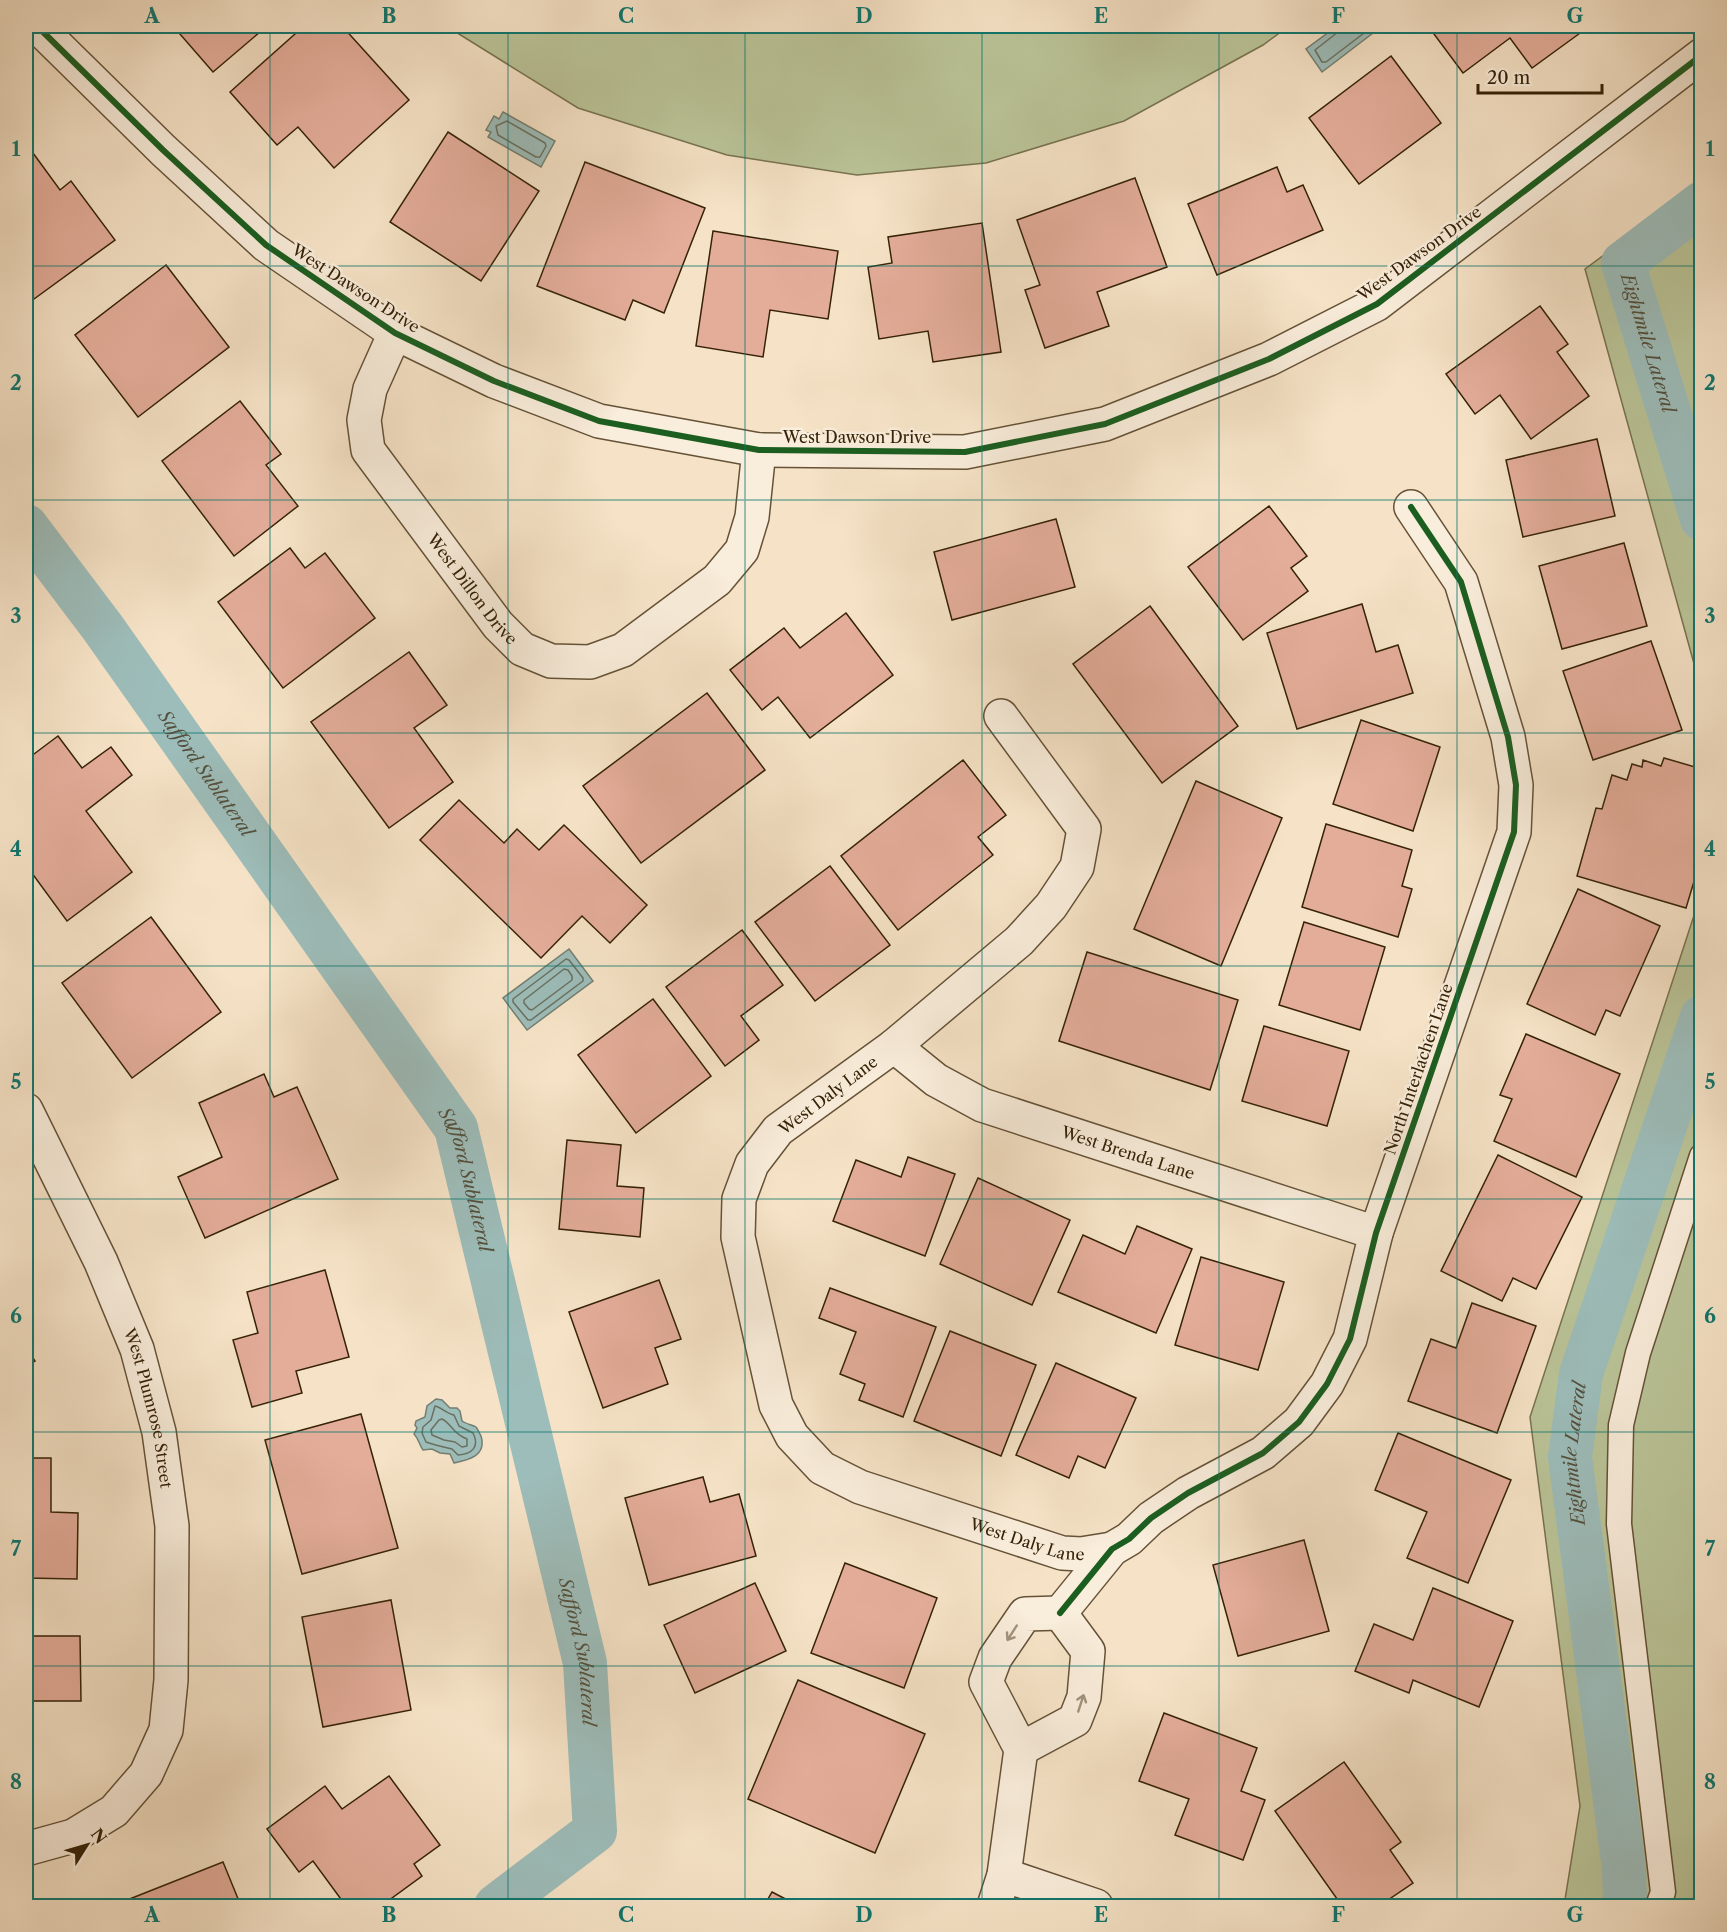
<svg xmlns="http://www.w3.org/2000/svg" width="1727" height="1932" viewBox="0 0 1727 1932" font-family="'Libre Caslon Text',serif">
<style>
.green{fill:#bac498;stroke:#787350;stroke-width:1.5}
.water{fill:#9dbdba;stroke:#737f72;stroke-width:1.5}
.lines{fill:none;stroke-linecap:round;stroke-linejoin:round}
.shore{stroke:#697060;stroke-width:1.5}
.canal{stroke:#9dbdba;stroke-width:44}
.building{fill:#e4ad9a;stroke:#352207;stroke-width:1.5}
.service-casing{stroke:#655237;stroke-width:27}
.minor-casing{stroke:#655237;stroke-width:36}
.tertiary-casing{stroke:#655237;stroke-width:36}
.service{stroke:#f9eddb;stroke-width:24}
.minor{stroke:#f9eddb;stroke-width:33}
.tertiary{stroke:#f9eddb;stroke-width:33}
.cycleway-casing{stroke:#f9eddb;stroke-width:10}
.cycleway{stroke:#1b5e20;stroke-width:6}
.oneway{stroke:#a1927c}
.grid{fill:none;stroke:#0f766e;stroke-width:1.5;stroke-opacity:0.55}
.labels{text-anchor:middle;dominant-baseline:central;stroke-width:5;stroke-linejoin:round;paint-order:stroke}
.street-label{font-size:16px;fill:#352207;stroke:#f9eddb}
.water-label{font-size:18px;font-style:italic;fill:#54503d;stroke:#f9eddb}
.neatline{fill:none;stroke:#0f766e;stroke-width:2}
.grid-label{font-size:20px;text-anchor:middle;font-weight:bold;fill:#0f766e}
</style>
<rect width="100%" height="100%" fill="#f6e3c7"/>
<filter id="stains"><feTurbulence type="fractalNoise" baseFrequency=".00333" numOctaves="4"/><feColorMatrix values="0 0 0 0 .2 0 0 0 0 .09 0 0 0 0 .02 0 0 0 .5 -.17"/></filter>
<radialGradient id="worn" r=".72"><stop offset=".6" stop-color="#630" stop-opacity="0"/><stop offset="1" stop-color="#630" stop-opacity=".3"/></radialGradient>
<g class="green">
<path d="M446 26H1289L1263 45 1124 121 986 163 857 175 727 155 578 108Z"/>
<path d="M1701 183V689L1585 269Z"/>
<path d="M1701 894V1906H1564L1580 1806 1530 1417Z"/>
</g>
<g class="water">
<path d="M1337 26H1373L1377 30 1322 72 1306 49Z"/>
<path d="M503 112 555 141 541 167 488 137 491 132 486 130 494 116 499 119Z"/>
<path d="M569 949 593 981 527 1030 503 998Z"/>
<path d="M436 1399 442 1400 450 1408H457L460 1411 462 1421C466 1424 473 1425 476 1427 477 1428 481 1436 481 1436 487 1456 468 1460 454 1463L450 1454 440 1453 432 1449 423 1450C419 1445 419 1439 414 1434L417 1428 415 1425 416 1421 425 1417 427 1406Z"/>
</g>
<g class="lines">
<g class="shore">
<path d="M1340 26 1338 32 1315 50 1322 62H1326L1368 30 1369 26"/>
<path d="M507 121 545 143 546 146 540 157H536L498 135 496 126Z"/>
<path d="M566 959 569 960 583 978V981L531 1020H528L513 1002V999Z"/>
<path d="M564 969 568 970 572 976V980L532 1010 529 1009 524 1003V1000Z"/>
<path d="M435 1406C439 1406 447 1414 454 1415L459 1426 473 1433C480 1447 472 1454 458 1455L452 1449C443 1447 434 1445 426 1442L422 1433 423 1427 431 1420Z"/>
<path d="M442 1419C452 1424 452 1433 467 1439V1446L462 1447 455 1442 444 1440 432 1435 431 1430 439 1420Z"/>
</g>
<g class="canal">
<path id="s1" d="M1702 203 1623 263 1702 519"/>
<path id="s2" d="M26 526 103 628 456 1128 585 1663 595 1831 496 1906"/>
<path id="s3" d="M1625 1906 1624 1869 1570 1457 1581 1374 1702 1017"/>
</g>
</g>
<g class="building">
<path d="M173 26H267L213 72Z"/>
<path d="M304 26H342L409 100 334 168 298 127 277 145 230 92Z"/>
<path d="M1428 26H1585L1587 28 1532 68 1510 38 1463 73Z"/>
<path d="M1391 56 1441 123 1359 184 1309 118Z"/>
<path d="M448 132 539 191 481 281 390 222Z"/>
<path d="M33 153 60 190 71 181 115 240 34 299 26 287V159Z"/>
<path d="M585 162 705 208 664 313 633 300 625 320 537 286Z"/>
<path d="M1277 167 1287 192 1303 185 1323 230 1217 275 1188 204Z"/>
<path d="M1135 178 1167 267 1097 292 1109 326 1045 348 1025 290 1040 285 1017 220Z"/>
<path d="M982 223 1001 352 933 362 928 331 879 339 868 267 892 263 888 237Z"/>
<path d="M713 231 838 251 828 319 770 310 763 357 696 346Z"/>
<path d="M166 265 229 347 138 417 75 335Z"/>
<path d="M1540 306 1568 344 1557 352 1589 396 1531 439 1500 395 1475 414 1446 374Z"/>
<path d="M240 401 281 454 266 465 298 506 234 556 162 461Z"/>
<path d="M1597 439 1615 516 1523 537 1506 460Z"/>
<path d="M1269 506 1307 556 1291 568 1308 591 1243 640 1188 567Z"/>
<path d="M1056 519 1075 587 952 620 934 552Z"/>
<path d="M1624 543 1647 626 1562 649 1539 566Z"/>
<path d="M290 548 305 568 325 553 375 618 283 688 218 602Z"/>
<path d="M1362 604 1376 652 1398 645 1413 693 1297 729 1267 633Z"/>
<path d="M1150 606 1238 726 1162 783 1073 664Z"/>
<path d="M846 613 893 675 810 738 778 697 762 710 730 670 784 628 800 648Z"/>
<path d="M1651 641 1682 730 1593 760 1563 671Z"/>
<path d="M409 652 447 705 414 728 453 782 389 828 311 722Z"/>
<path d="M707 693 765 770 641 863 583 786Z"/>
<path d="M1361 720 1440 747 1413 831 1333 804Z"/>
<path d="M58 736 82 768 111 747 132 775 86 811 132 872 67 921 26 865V760Z"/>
<path d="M1664 758 1702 769V855L1686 908 1577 876 1596 808 1602 809 1612 775 1627 780 1632 764 1642 767 1643 760 1661 766Z"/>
<path d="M963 760 1006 815 978 837 993 855 898 930 841 856Z"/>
<path d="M1196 781 1282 818 1221 966 1134 929Z"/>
<path d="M459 800 504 843 517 829 539 850 564 825 647 905 610 943 582 916 541 958 420 840Z"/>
<path d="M1326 824 1412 850 1402 886 1412 889 1398 937 1302 907Z"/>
<path d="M830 866 890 945 815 1001 755 922Z"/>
<path d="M1578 889 1660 926 1620 1016 1606 1010 1595 1035 1527 1004Z"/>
<path d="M151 917 221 1012 132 1078 62 983Z"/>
<path d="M1304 922 1385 947 1360 1030 1279 1005Z"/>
<path d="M742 930 783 985 741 1016 759 1040 725 1066 666 987Z"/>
<path d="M1087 952 1238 1000 1210 1090 1059 1041Z"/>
<path d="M653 999 711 1076 636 1133 578 1055Z"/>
<path d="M1264 1026 1349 1051 1327 1126 1242 1101Z"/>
<path d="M1526 1034 1620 1074 1576 1177 1494 1141 1512 1099 1500 1095Z"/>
<path d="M264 1074 274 1097 297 1087 338 1179 205 1238 178 1177 222 1157 199 1103Z"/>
<path d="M567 1140 621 1145 617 1186 644 1188 640 1237 559 1229Z"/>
<path d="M1498 1155 1582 1197 1536 1289 1513 1278 1502 1301 1441 1271Z"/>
<path d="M908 1157 955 1174 925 1256 833 1221 856 1160 901 1177Z"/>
<path d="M978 1178 1070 1220 1032 1305 940 1264Z"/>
<path d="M1137 1226 1192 1249 1156 1333 1058 1292 1083 1235 1125 1254Z"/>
<path d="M1201 1257 1284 1282 1258 1370 1175 1345Z"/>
<path d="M325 1270 349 1357 296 1371 302 1393 252 1407 233 1340 258 1333 247 1292Z"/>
<path d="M659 1280 681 1339 655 1348 668 1384 603 1408 569 1312Z"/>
<path d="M830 1288 936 1327 903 1417 859 1400 865 1384 840 1374 856 1332 819 1318Z"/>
<path d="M1472 1303 1536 1326 1497 1433 1408 1401 1431 1339 1456 1348Z"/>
<path d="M950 1331 1036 1365 1001 1456 914 1421Z"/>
<path d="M26 1347 35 1361 26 1367Z"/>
<path d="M1056 1363 1136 1398 1105 1468 1078 1456 1069 1478 1016 1455Z"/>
<path d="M361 1414 398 1548 302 1574 265 1440Z"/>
<path d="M1398 1433 1511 1480 1468 1583 1407 1558 1427 1512 1375 1490Z"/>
<path d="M26 1458H51V1512L78 1513 77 1579 26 1578Z"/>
<path d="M703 1477 710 1502 739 1494 756 1556 649 1585 625 1498Z"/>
<path d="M1304 1540 1329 1631 1238 1656 1213 1565Z"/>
<path d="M845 1563 937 1598 904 1688 811 1653Z"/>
<path d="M755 1583 786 1651 695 1693 664 1625Z"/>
<path d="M1433 1588 1513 1621 1479 1707 1413 1680 1409 1693 1355 1671 1374 1624 1413 1640Z"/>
<path d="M391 1600 411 1710 323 1727 302 1617Z"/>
<path d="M26 1636H80L81 1701H26Z"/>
<path d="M798 1680 925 1734 875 1853 748 1799Z"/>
<path d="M1164 1713 1257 1748 1241 1791 1265 1800 1243 1860 1175 1835 1189 1799 1139 1781Z"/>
<path d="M1344 1762 1401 1842 1390 1850 1413 1883 1379 1906H1342L1275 1811Z"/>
<path d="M389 1776 440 1845 414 1864 422 1876 381 1906H346L313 1861 299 1872 267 1829 325 1786 342 1809Z"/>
<path d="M223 1862 241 1906H118L117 1904Z"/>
<path d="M772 1892 799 1906H764Z"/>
</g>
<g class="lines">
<defs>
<path id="service" d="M1658 1906 1663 1892 1619 1524 1621 1425 1638 1353 1702 1156"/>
<g id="minor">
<path id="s4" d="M395 333 370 389 364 420 368 450 498 625 522 649 551 661 590 662 623 650 717 580 742 550 752 517 759 450"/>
<path id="s5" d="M1001 716 1084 829 1077 867 1051 906 1019 941 894 1046 778 1130 752 1164 739 1199 738 1237 776 1405 792 1436 822 1468 860 1487 1062 1553 1081 1554 1112 1549"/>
<path id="s6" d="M894 1046 936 1080 982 1105 1376 1233"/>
<path id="s7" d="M26 1110 101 1262 137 1349 159 1432 172 1526 171 1680 166 1730 146 1774 114 1811 73 1836 26 1849"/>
<path d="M1060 1613 1112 1549 1129 1539 1151 1518 1188 1493 1263 1453 1299 1422 1327 1384 1350 1339 1376 1233 1514 832 1516 785 1508 737 1461 582 1411 507"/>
<path d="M1021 1749 1075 1720 1084 1697 1088 1651 1060 1613"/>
<path d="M1004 1875 1096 1906"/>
<path d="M994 1906 1004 1875 1021 1749 986 1682 995 1658 1025 1614 1060 1613"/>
</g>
<path id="tertiary" d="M37 26 163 150 266 245 395 333 494 381 599 421 759 450 965 452 1105 424 1269 359 1377 304 1702 55"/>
</defs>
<use href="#service" class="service-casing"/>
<use href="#minor" class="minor-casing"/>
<use href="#tertiary" class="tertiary-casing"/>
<use href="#service" class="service"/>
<use href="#minor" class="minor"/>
<use href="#tertiary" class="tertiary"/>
<defs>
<g id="cycleway">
<path d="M37 26 163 150 266 245 395 333 494 381 599 421 759 450 965 452 1105 424 1269 359 1377 304 1702 55"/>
<path d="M1060 1613 1112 1549 1129 1539 1151 1518 1188 1493 1263 1453 1299 1422 1327 1384 1350 1339 1376 1233 1514 832 1516 785 1508 737 1461 582 1411 507"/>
</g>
</defs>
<use href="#cycleway" class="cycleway-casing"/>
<use href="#cycleway" class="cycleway"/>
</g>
<defs><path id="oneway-shaft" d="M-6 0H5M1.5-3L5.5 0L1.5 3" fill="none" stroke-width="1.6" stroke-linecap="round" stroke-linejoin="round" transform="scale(1.5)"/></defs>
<g class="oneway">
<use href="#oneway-shaft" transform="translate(1012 1633) rotate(123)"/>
<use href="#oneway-shaft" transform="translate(1081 1703) rotate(-72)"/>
</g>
<path class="grid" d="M270 26V1906M508 26V1906M745 26V1906M982 26V1906M1219 26V1906M1457 26V1906M26 266H1702M26 500H1702M26 733H1702M26 966H1702M26 1199H1702M26 1432H1702M26 1666H1702"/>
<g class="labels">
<g class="street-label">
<text transform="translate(1419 253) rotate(-36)">West Dawson Drive</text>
<text transform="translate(356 288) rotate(33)">West Dawson Drive</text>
<text x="857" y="437">West Dawson Drive</text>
<text stroke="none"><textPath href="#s4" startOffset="297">West Dillon Drive</textPath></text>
<text transform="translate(1418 1069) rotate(-71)">North Interlachen Lane</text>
<text transform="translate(828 1095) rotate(-37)">West Daly Lane</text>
<text stroke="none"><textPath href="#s6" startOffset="260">West Brenda Lane</textPath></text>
<text stroke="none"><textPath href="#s7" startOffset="324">West Plumrose Street</textPath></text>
<text stroke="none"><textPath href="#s5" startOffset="1167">West Daly Lane</textPath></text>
</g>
<g class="water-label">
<text stroke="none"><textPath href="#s1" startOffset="183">Eightmile Lateral</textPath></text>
<text stroke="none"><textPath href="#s2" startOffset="306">Safford Sublateral</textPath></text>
<text stroke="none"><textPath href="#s2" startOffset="792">Safford Sublateral</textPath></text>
<text stroke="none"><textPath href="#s3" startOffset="456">Eightmile Lateral</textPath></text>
<text stroke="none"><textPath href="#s2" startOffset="1278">Safford Sublateral</textPath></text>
</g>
</g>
<rect width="1727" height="1932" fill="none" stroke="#f6e3c7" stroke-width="66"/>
<g transform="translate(87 1845) rotate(53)" stroke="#f9eddb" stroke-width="4.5" paint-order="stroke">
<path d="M0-4.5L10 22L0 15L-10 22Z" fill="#352207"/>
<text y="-9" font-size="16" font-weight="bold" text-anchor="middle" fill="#352207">N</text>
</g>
<path d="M1478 84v9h124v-9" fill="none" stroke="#352207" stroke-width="3"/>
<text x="1487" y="84" font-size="18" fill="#352207" stroke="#f9eddb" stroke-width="4.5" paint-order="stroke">20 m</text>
<rect x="33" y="33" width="1661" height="1866" class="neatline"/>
<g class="grid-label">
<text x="152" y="23">A</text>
<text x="389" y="23">B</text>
<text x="626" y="23">C</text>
<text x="864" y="23">D</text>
<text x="1101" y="23">E</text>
<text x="1338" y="23">F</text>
<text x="1575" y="23">G</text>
<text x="16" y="156">1</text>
<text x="1710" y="156">1</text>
<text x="16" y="390">2</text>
<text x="1710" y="390">2</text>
<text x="16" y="623">3</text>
<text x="1710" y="623">3</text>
<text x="16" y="856">4</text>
<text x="1710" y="856">4</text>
<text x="16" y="1089">5</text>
<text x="1710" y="1089">5</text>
<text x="16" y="1323">6</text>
<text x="1710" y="1323">6</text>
<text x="16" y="1556">7</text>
<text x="1710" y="1556">7</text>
<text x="16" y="1789">8</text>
<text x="1710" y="1789">8</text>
<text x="152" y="1922">A</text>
<text x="389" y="1922">B</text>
<text x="626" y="1922">C</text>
<text x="864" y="1922">D</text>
<text x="1101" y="1922">E</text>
<text x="1338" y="1922">F</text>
<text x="1575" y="1922">G</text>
</g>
<rect width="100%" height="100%" filter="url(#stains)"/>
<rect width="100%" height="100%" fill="url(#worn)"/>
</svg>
